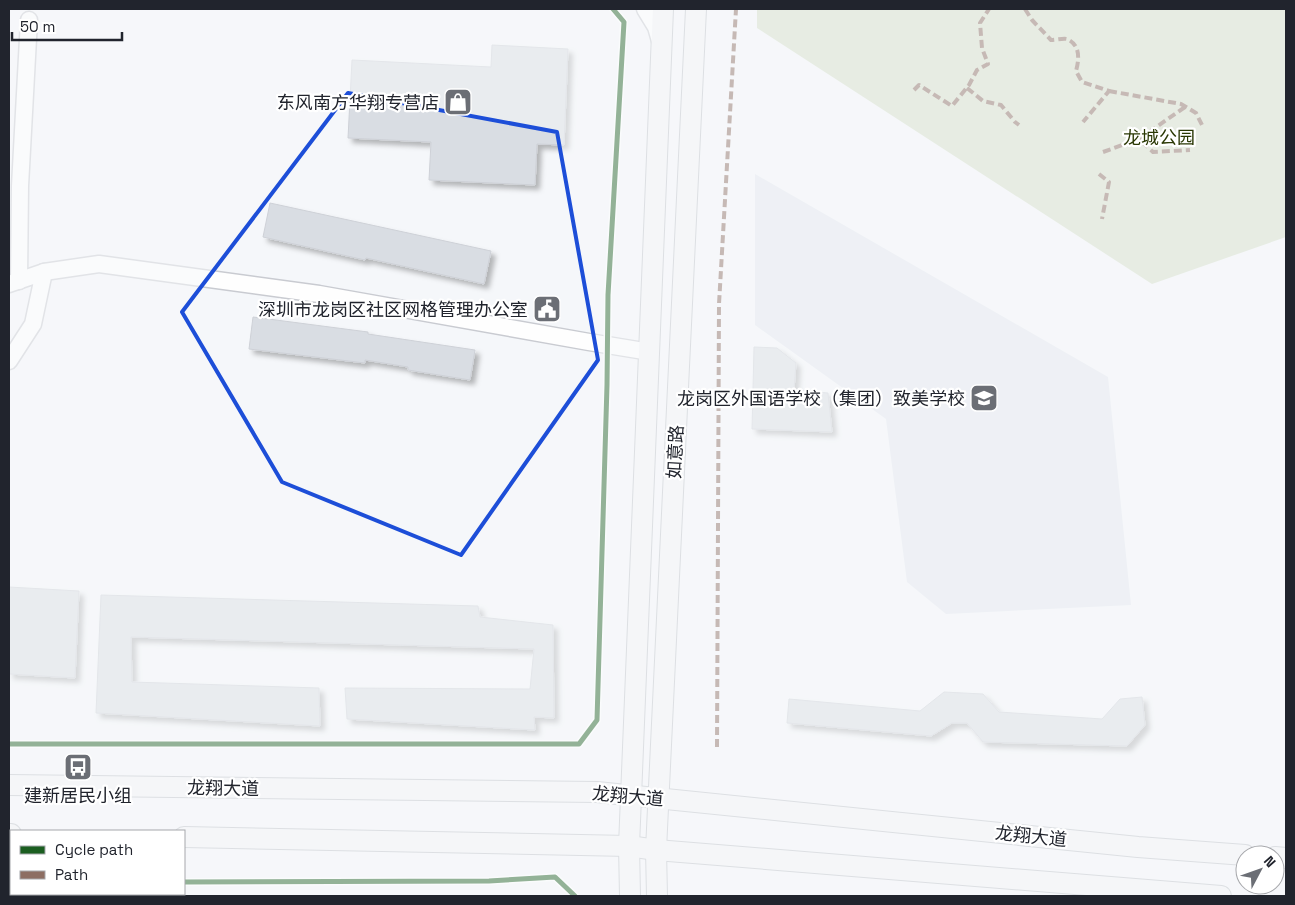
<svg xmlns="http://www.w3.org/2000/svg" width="1295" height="905" viewBox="0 0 1295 905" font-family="'Space Grotesk','Noto Sans SC',sans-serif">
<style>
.built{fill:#e4e7ef}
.green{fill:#d5dec8}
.building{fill:#d9dde3;stroke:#ced1d7;filter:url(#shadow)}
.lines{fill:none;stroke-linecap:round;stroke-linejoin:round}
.minor-casing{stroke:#c9cbd1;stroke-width:19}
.major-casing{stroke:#bfc2c8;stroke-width:22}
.minor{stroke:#fefefe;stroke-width:16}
.major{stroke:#f3f4f7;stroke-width:20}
.quiet{stroke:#8d6e63;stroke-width:4;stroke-dasharray:8 4;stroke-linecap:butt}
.cycleway-casing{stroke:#fff;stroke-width:8}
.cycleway{stroke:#1b5e20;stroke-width:5}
.marked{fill:none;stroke:#1d4ed8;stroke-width:4;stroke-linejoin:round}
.labels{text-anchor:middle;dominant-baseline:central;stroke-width:4.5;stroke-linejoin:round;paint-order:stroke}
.poi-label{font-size:18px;fill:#21242d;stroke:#fff;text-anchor:end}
.park-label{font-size:18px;fill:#2a3804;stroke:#fff}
.street-label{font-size:18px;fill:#21242d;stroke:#fff}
</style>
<defs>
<filter id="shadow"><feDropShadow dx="4.5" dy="4.5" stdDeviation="2.5" flood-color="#0004"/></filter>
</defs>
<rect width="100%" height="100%" fill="#f5f7fa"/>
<path class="built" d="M755 174 1108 377 1131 605 946 614 907 582 886 419 755 325Z"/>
<path class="green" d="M757 9H1286V237L1152 284 757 28Z"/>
<g class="building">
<path d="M492 45 568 49 564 145 537 144 535 185 429 180 431 142 348 138 352 60 491 67Z"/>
<path d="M270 203 491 251 484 284 366 258 365 260 263 237Z"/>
<path d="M253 317 368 332V334L475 350 470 380 408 370V367L365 360V363L249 349Z"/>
<path d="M754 347 777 348 796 363 794 390 828 393 832 432 752 429Z"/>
<path d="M9 587 79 591 75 678 9 674Z"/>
<path d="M101 595 478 606 480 617 553 625 554 718 534 717 535 730 347 719 345 688 530 689 534 649 131 637 132 682 319 688 320 726 96 713Z"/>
<path d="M944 692 983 694 999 712 1102 719 1120 699 1142 697 1145 725 1127 746 983 742 967 723H952L931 736 787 723 789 699 920 711Z"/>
</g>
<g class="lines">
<defs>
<g id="minor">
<path d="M645 9 656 27 660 41"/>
<path d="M44 272 99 264 319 294 589 342 650 352"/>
<path d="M19 281 20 186 29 20"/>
<path d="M9 284 44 272 33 324 9 361"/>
</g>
<g id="major">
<path d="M9 785 597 792 1138 847 1245 855"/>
<path d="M9 834H11"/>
<path d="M184 837 629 846 656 850 1221 896"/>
<path d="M1275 857 1286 858"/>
<path d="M630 896 629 846 663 9"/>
<path d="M657 896 656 850 696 9"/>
</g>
</defs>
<use href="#minor" class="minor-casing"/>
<use href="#major" class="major-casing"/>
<use href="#minor" class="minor"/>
<use href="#major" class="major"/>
<g class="quiet">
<path d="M1025 9 1032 20 1051 40C1056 40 1063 38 1067 39 1081 45 1079 60 1076 71L1082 82 1109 91 1083 122"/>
<path d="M967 88 983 101 1001 105 1015 122 1019 125"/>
<path d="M914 90 919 85 952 106 969 85 977 70 988 64 982 48 980 23 989 9"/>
<path d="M1109 91 1181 104 1196 113 1202 125"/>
<path d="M1185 107 1139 139 1153 152 1190 150"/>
<path d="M1103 152 1139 139"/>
<path d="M1099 174 1109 182 1102 219"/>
<path d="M717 747 719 304 736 9"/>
</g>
<defs>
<g id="cycleway">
<path d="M9 744H579L597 720 607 385 608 295 624 22 613 9"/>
<path d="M184 882 489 881 555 877 575 896"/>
</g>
</defs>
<use href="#cycleway" class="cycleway-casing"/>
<use href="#cycleway" class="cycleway"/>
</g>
<path d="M0 0H1295V905H0ZM348 93 557 132 598 360 461 555 282 482 182 312Z" fill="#f5f7fa" fill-opacity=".55" fill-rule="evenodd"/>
<path class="marked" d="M348 93 557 132 598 360 461 555 282 482 182 312Z"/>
<defs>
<symbol id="shop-square" viewBox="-11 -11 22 22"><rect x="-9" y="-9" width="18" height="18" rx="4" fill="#6b6e75" stroke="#fff"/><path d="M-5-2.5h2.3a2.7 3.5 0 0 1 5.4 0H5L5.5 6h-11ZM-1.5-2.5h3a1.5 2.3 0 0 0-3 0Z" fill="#fff"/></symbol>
<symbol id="civic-square" viewBox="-11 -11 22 22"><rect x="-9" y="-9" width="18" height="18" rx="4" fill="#6b6e75" stroke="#fff"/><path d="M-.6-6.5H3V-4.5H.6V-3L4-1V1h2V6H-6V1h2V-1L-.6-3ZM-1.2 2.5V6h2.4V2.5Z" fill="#fff"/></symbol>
<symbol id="school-square" viewBox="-11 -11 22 22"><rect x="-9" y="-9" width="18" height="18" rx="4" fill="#6b6e75" stroke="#fff"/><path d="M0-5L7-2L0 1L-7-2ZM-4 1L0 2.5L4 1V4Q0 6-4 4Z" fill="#fff"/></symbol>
<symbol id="bus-square" viewBox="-11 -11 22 22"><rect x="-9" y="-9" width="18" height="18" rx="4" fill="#6b6e75" stroke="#fff"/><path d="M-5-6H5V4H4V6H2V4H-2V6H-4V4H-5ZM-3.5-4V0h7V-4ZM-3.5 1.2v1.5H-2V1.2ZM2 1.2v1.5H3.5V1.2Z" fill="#fff"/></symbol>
</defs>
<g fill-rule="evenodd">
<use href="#shop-square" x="442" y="86" width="32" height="32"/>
<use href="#civic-square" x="531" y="293" width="32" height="32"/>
<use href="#school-square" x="968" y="382" width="32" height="32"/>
<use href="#bus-square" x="62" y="751" width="32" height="32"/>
</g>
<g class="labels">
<g class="poi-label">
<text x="439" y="102">东风南方华翔专营店</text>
<text x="528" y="309">深圳市龙岗区社区网格管理办公室</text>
<text x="965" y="398">龙岗区外国语学校（集团）致美学校</text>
<text x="78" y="795" text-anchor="middle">建新居民小组</text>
</g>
<g class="park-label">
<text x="1159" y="137">龙城公园</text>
</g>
<g class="street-label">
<text transform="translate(675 452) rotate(-87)">如意路</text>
<text transform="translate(223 788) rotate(1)">龙翔大道</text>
<text transform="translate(628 796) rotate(5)">龙翔大道</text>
<text transform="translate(1031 836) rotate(6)">龙翔大道</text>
</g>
</g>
<rect width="1295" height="905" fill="none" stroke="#21242d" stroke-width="20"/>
<rect x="10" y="830" width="175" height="65" fill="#ffffff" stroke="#a6a7ab"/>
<rect x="20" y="846" width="25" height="8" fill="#1b5e20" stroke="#a6a7ab"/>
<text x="55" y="855" font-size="15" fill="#21242d">Cycle path</text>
<rect x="20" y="871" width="25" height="8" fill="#8d6e63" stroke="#a6a7ab"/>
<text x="55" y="880" font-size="15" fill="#21242d">Path</text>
<g transform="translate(1260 870) rotate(49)"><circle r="24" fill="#ffffff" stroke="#a6a7ab"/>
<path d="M0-4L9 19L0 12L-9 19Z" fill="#6b6e75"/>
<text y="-8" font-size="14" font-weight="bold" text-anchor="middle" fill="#21242d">N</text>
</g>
<path d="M12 32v8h110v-8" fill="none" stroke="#21242d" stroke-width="2.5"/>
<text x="20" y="32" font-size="15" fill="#21242d" stroke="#ffffff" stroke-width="4" paint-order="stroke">50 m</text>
</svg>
